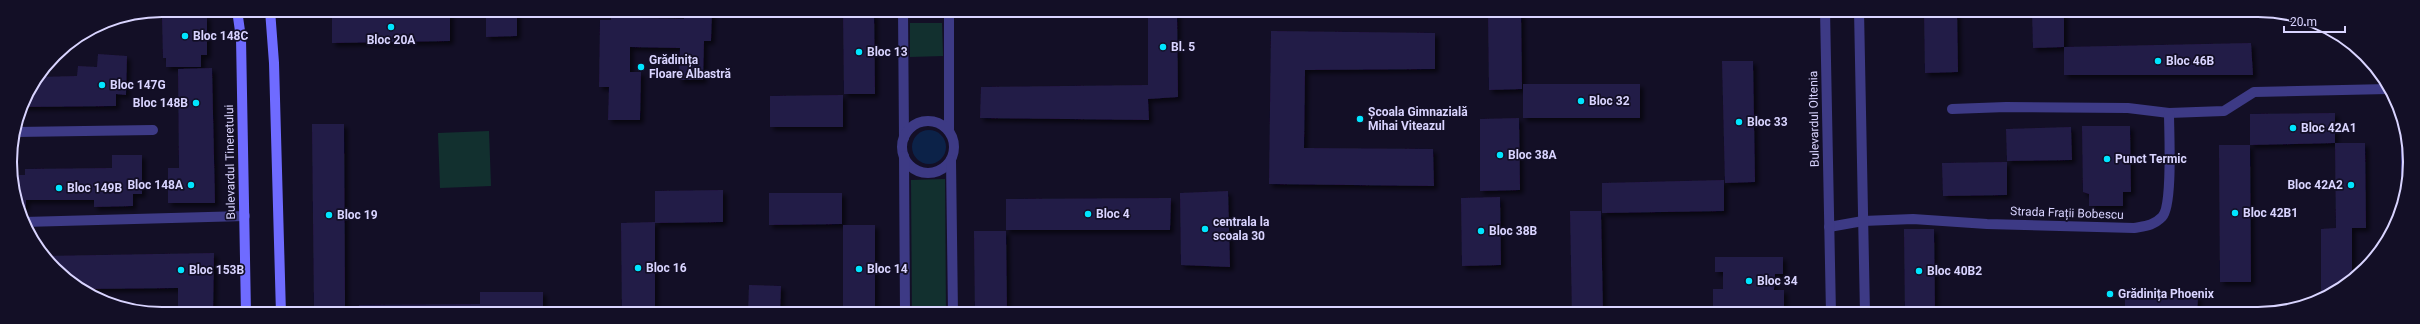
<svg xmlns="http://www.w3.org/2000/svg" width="2420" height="324" viewBox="0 0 2420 324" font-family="Roboto,sans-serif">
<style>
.green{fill:#12302f}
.water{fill:#0c2248}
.building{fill:#241b47;filter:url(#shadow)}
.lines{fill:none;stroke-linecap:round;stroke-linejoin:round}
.pedestrian{stroke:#3d3a85;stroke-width:10}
.minor{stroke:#3d3a85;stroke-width:10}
.tertiary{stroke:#3d3a85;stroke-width:10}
.secondary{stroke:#6f6bff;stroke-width:10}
.poi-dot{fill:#00e5ff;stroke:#130f26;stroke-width:1.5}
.labels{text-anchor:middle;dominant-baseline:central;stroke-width:3.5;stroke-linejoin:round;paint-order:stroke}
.poi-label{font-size:12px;font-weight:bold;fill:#d9d4ff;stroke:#130f26;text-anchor:start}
.street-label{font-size:12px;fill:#d9d4ff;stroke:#130f26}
.rim{fill:none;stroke:#d9d4ff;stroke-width:2}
</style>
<defs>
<filter id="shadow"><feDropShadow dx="3.5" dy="3.5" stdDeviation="2" flood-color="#0009"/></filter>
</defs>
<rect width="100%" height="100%" fill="#130f26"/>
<g class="green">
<path d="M910 10H942V16L910 17Z"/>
<path d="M910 23H942L943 56 910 57Z"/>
<path d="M489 131 491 186 440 188 438 133Z"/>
<path d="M945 179 946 314H912L911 180Z"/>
</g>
<circle class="water" cx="929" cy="147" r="17"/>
<g class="building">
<path d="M168 10H201V16H207V55H201V67H166V58H163L162 17H168Z"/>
<path d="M486 10H517V36L486 37Z"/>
<path d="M611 10H639V18L684 19V10H712L711 41H704L703 80H679L680 48 630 47V72H641L640 120H608L609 87H599L600 20H611Z"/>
<path d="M843 10H874L875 94H844Z"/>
<path d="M1148 10H1177L1178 97 1148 99 1149 120 980 118 981 87 1148 85Z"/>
<path d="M1488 10H1521L1522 89 1489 90Z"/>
<path d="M1924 10H1957L1958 72 1925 73Z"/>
<path d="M2032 10H2064V47L2033 48Z"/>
<path d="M450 11V41L332 43V13Z"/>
<path d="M1271 31 1435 33V69L1305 70 1304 148 1433 149 1434 186 1269 184Z"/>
<path d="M2251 43 2253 75H2064V47Z"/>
<path d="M98 54 127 56 126 95 116 94V106L22 107 26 95 39 77 77 76 78 66 97 67Z"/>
<path d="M1722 61H1753L1755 182 1725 183Z"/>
<path d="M212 68 215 203H168V168H179L178 69Z"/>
<rect x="1523" y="84" width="117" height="34"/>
<path d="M843 95V127H770V96Z"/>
<path d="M2335 113V143L2250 145V114Z"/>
<path d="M1519 118 1520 190 1480 191V119Z"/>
<path d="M312 124H344L345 306 314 307Z"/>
<path d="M2082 126H2130L2131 192H2123V206H2089V194L2083 192Z"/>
<path d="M2071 127 2072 160 2007 161 2006 129Z"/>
<path d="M2335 143H2365L2366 228H2352V279L2321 299V229L2336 228Z"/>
<path d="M2219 145H2250L2251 282H2220Z"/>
<path d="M112 155H142V194H133V206L94 207V200H26V207H18L13 175H25V169L112 168Z"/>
<path d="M2007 162V195L1943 196 1942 163Z"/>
<path d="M1724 180V211L1602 213V183Z"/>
<path d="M723 190V222L655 223V191Z"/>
<path d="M1228 191 1230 267 1181 265 1180 193Z"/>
<path d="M769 193H842V224L769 225Z"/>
<path d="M1500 197 1501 265 1462 266 1461 198Z"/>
<path d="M1171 198 1170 230H1006V199Z"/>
<path d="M1570 211H1601L1603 314H1572Z"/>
<path d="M655 222V314H622L621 223Z"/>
<rect x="843" y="225" width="32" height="89"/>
<path d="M1904 229H1934L1935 314H1905Z"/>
<path d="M974 231H1006L1007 314H975Z"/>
<path d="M214 253 213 314H178V288L82 289 48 262 44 256Z"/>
<path d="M1715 257H1783V274H1775L1774 290H1784V308L1713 307V289H1723V272H1715Z"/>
<path d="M749 285 781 286 780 314H748Z"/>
<path d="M2125 289 2158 290V296L2198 297 2197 314H2125Z"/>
<path d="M480 292H543V314H359V305L480 304Z"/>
<path d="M1271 308V314H1072V309Z"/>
</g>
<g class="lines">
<g class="pedestrian">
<path d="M903 10 904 138"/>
<path d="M949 10V131"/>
<circle cx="928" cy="147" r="26"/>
<path d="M904 156 905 314"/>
<path d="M951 160 953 314"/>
</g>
<g class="minor">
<path d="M1952 109 2006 107 2128 108 2169 113 2224 111 2254 92 2388 89"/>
<path d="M16 132 153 130"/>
<path d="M2406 142V187"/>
<path d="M24 222 245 216"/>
<path d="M1829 227 1863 221 1913 219 1987 224 2134 228C2145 226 2153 226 2162 217 2173 206 2169 132 2169 113"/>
</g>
<g class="tertiary">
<path d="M1825 10 1831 314"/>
<path d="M1859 10 1865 314"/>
</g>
<g class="secondary">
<path d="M237 10 241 38 246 314"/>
<path d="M270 10 274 63 281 314"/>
</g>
</g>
<g class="poi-dot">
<circle cx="391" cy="27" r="4"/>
<circle cx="185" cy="36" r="4"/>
<circle cx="1163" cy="47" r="4"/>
<circle cx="859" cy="52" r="4"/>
<circle cx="2158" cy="61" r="4"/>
<circle cx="641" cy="67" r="4"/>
<circle cx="102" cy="85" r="4"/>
<circle cx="1581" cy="101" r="4"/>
<circle cx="196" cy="103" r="4"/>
<circle cx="1360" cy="119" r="4"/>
<circle cx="1739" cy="122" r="4"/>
<circle cx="2293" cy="128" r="4"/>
<circle cx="1500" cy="155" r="4"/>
<circle cx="2107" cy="159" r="4"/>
<circle cx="191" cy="185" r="4"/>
<circle cx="2351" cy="185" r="4"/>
<circle cx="59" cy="188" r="4"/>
<circle cx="2235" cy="213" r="4"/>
<circle cx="1088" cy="214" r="4"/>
<circle cx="329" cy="215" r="4"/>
<circle cx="1205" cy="229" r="4"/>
<circle cx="1481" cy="231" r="4"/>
<circle cx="638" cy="268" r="4"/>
<circle cx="859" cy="269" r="4"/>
<circle cx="181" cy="270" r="4"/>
<circle cx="1919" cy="271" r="4"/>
<circle cx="1749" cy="281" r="4"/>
<circle cx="2110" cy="294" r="4"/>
</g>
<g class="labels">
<g class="poi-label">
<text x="193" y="36">Bloc 148C</text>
<text x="391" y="40" text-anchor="middle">Bloc 20A</text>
<text x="1171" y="47">Bl. 5</text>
<text x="867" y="52">Bloc 13</text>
<text x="649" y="60">Grădinița<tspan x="649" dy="14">Floare Albastră</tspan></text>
<text x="2166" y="61">Bloc 46B</text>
<text x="110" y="85">Bloc 147G</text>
<text x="1589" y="101">Bloc 32</text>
<text x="188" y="103" text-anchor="end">Bloc 148B</text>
<text x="1368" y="112">Școala Gimnazială<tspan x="1368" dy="14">Mihai Viteazul</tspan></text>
<text x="1747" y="122">Bloc 33</text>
<text x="2301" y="128">Bloc 42A1</text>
<text x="1508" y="155">Bloc 38A</text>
<text x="2115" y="159">Punct Termic</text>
<text x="183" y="185" text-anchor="end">Bloc 148A</text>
<text x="2343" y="185" text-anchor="end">Bloc 42A2</text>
<text x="67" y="188">Bloc 149B</text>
<text x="2243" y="213">Bloc 42B1</text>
<text x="1096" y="214">Bloc 4</text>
<text x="337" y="215">Bloc 19</text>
<text x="1213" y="222">centrala la<tspan x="1213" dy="14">scoala 30</tspan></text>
<text x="1489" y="231">Bloc 38B</text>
<text x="646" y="268">Bloc 16</text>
<text x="867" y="269">Bloc 14</text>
<text x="189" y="270">Bloc 153B</text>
<text x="1927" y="271">Bloc 40B2</text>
<text x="1757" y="281">Bloc 34</text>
<text x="2118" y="294">Grădinița Phoenix</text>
</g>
<g class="street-label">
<text transform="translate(1814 119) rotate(-91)">Bulevardul Oltenia</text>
<text transform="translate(230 162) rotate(-91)">Bulevardul Tineretului</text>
<text transform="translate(2067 213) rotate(2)">Strada Frații Bobescu</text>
</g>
</g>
<path d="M0 0H2420V324H0ZM162 17H2258A145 145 0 0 1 2403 162V162A145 145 0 0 1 2258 307H162A145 145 0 0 1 17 162V162A145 145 0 0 1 162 17Z" fill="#130f26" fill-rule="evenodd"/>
<path class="rim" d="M162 17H2258A145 145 0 0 1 2403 162V162A145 145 0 0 1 2258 307H162A145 145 0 0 1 17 162V162A145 145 0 0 1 162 17Z"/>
<path d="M2284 26v6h61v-6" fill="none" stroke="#d9d4ff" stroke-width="2"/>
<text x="2290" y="26" font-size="12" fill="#d9d4ff" stroke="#130f26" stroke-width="3" paint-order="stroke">20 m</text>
</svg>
